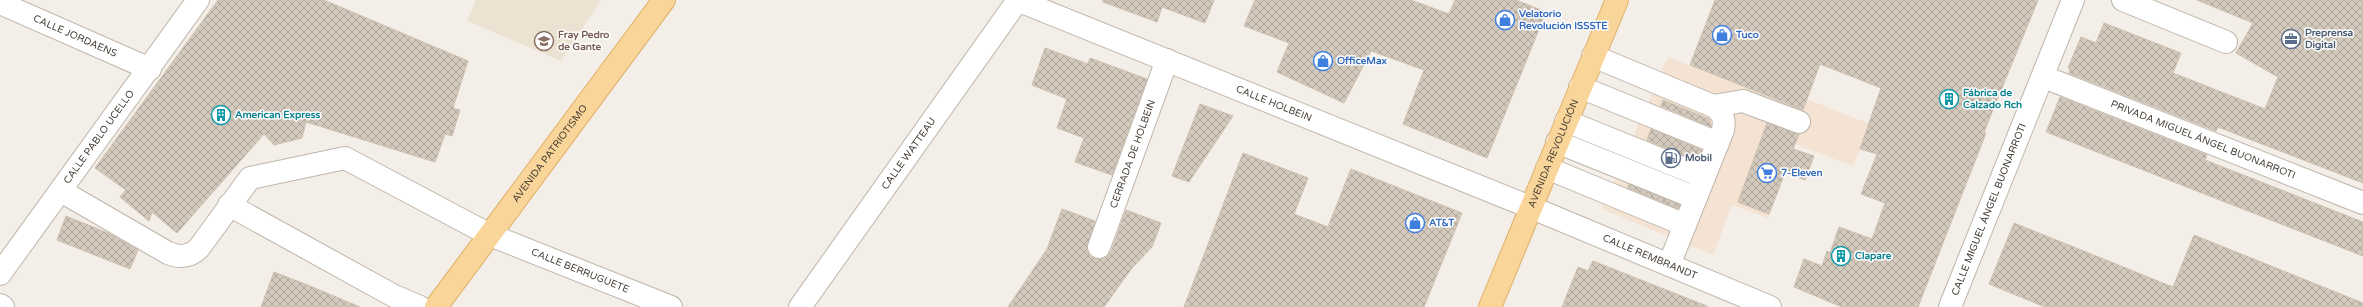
<svg xmlns="http://www.w3.org/2000/svg" width="2363" height="307" viewBox="0 0 2363 307" font-family="'Varela Round',sans-serif">
<style>
.commercial{fill:#f4e3d3}
.education{fill:#ebe2d1}
.building{fill:url(#building-cross-hatch);stroke:#cec0b0}
.lines{fill:none;stroke-linecap:round;stroke-linejoin:round}
.minor-casing{stroke:#beb5aa;stroke-width:24}
.major-casing{stroke:#dfb069;stroke-width:24}
.minor{stroke:#fff;stroke-width:22}
.major{stroke:#fad599;stroke-width:22}
.labels{text-anchor:middle;dominant-baseline:central;stroke-width:3;stroke-linejoin:round;paint-order:stroke}
.shop-label{font-size:10px;font-weight:bold;fill:#366cbe;stroke:#fff;text-anchor:start}
.service-label{font-size:10px;font-weight:bold;fill:#4e5e75;stroke:#fff;text-anchor:start}
.education-label{font-size:10px;font-weight:bold;fill:#785e54;stroke:#fff;text-anchor:start}
.street-label{font-size:10px;fill:#453e36;stroke:#fff}
.culture-label{font-size:10px;font-weight:bold;fill:#0d838f;stroke:#fff;text-anchor:start}
</style>
<defs>
<pattern id="building-cross-hatch" width="8" height="8" patternUnits="userSpaceOnUse"><rect width="8" height="8" fill="#d4c9bd"/><path d="M0 0l8 8M0 8l8-8" fill="none" stroke="#aea59a"/></pattern>
</defs>
<rect width="100%" height="100%" fill="#f3eee7"/>
<path class="commercial" d="M1668 57 1803 110 1807 99 1870 124 1853 166 1795 144 1768 218 1732 205 1713 255 1602 209Z"/>
<path class="education" d="M476 0H601L561 61 467 21Z"/>
<g class="building">
<path d="M218 0H324L468 61 453 108 460 110 452 136 445 134 435 162 306 122 302 138 274 145 264 134 177 233 152 212 149 221 120 197 126 190 95 168Z"/>
<path d="M1103 0H1214L1205 23 1162 7 1157 22 1103 2Z"/>
<path d="M1255 0H1411L1449 14 1455 0H1516L1546 12 1487 158 1403 124 1424 70 1371 51 1344 103 1277 72 1289 43 1244 26Z"/>
<path d="M1715 0H2038L1984 132 1986 133 1918 307H1842L1794 287 1804 259 1822 266 1827 251 1830 253 1839 227 1872 239 1885 203 1861 194 1877 154 1860 149 1881 88 1820 64 1803 110 1690 65Z"/>
<path d="M2197 0H2363V183L2218 127 2216 131 2069 73 2070 69 2068 68 2081 37 2096 43 2104 23 2181 53 2173 73 2265 109 2278 77 2236 53 2253 23Z"/>
<path d="M1045 48 1088 64 1090 58 1147 79 1112 175 1075 162 1084 138 1057 128 1067 99 1032 85Z"/>
<path d="M2060 97 2207 155 2205 160 2363 222V256L2046 132Z"/>
<path d="M1663 100 1709 119 1711 127 1661 106Z"/>
<path d="M1200 104 1233 116 1189 182 1172 176Z"/>
<path d="M1767 123 1799 134 1793 149 1814 156 1805 180 1785 173 1769 214 1738 202Z"/>
<path d="M1651 129 1702 150 1697 161 1647 140Z"/>
<path d="M1243 153 1308 178 1294 214 1328 227 1351 169 1462 213 1424 307H1184Z"/>
<path d="M1629 184 1680 205 1678 209 1628 188Z"/>
<path d="M1062 209 1095 221 1087 249 1089 255 1095 259H1102L1111 252 1126 210 1161 223 1152 247 1132 268 1104 307H1008L1047 249Z"/>
<path d="M66 216 108 233 138 250 130 269 57 240Z"/>
<path d="M2014 223 2173 287 2194 235 2363 303V307H2045L1989 284Z"/>
<path d="M1593 261 1707 306V307H1562L1578 267 1588 271Z"/>
<path d="M274 272 310 286 360 307H261Z"/>
</g>
<g class="lines">
<defs>
<g id="minor">
<path id="s1" d="M1017 0 1530 207 1770 307"/>
<path d="M2123 0 2226 42"/>
<path id="s2" d="M0 3 150 69"/>
<path d="M1593 56 1713 106C1723 113 1725 118 1723 130L1669 265"/>
<path id="s3" d="M2044 77 2363 203"/>
<path d="M1580 87 1718 143"/>
<path d="M1713 106 1743 101 1799 122"/>
<path d="M1566 121 1704 177"/>
<path d="M1557 142 1696 198"/>
<path d="M1547 168 1685 225"/>
<path id="s4" d="M61 191 168 253C180 258 190 257 199 248L250 178 345 158 490 235 671 307"/>
<path d="M229 205 394 296 420 307"/>
<path id="s5" d="M1099 247 1167 60"/>
<path id="s6" d="M0 274 198 0"/>
<path d="M0 305 3 307"/>
<path id="s7" d="M800 307 1018 0"/>
<path id="s8" d="M1950 307 2073 0"/>
</g>
<g id="major">
<path id="s9" d="M436 307 664 0"/>
<path id="s10" d="M1490 307 1617 0"/>
</g>
</defs>
<use href="#minor" class="minor-casing"/>
<use href="#major" class="major-casing"/>
<use href="#minor" class="minor"/>
<use href="#major" class="major"/>
</g>
<defs>
<symbol id="shop-ring" viewBox="-11 -11 22 22"><circle r="9.5" fill="#fff" stroke="#3f7fe0" stroke-width="1.5"/><path d="M-5-2.5h2.3a2.7 3.5 0 0 1 5.4 0H5L5.5 6h-11ZM-1.5-2.5h3a1.5 2.3 0 0 0-3 0Z" fill="#3f7fe0"/></symbol>
<symbol id="office-ring" viewBox="-11 -11 22 22"><circle r="9.5" fill="#fff" stroke="#5c6f8a" stroke-width="1.5"/><path d="M-6-3h4V-5.5h4V-3h4V5H-6ZM-1-4.5V-3h2v-1.5ZM-6 0V1H6V0Z" fill="#5c6f8a"/></symbol>
<symbol id="school-ring" viewBox="-11 -11 22 22"><circle r="9.5" fill="#fff" stroke="#8d6e63" stroke-width="1.5"/><path d="M0-5L7-2L0 1L-7-2ZM-4 1L0 2.5L4 1V4Q0 6-4 4Z" fill="#8d6e63"/></symbol>
<symbol id="building-ring" viewBox="-11 -11 22 22"><circle r="9.5" fill="#fff" stroke="#0f9aa8" stroke-width="1.5"/><path d="M-4-6H4V6H1V3H-1V6H-4ZM-2.5-4.3h1.7v1.8h-1.7ZM.8-4.3h1.7v1.8H.8ZM-2.5-1h1.7V.8h-1.7ZM.8-1h1.7V.8H.8Z" fill="#0f9aa8"/></symbol>
<symbol id="fuel-ring" viewBox="-11 -11 22 22"><circle r="9.5" fill="#fff" stroke="#5c6f8a" stroke-width="1.5"/><path d="M-5.5-6h7V0h2V4h1.3V-2.5L3-4.5l.8-.8L6-3V5H2.5V1h-1V6h-7ZM-4.2-4.7v3.2H.2V-4.7Z" fill="#5c6f8a"/></symbol>
<symbol id="supermarket-ring" viewBox="-11 -11 22 22"><circle r="9.5" fill="#fff" stroke="#3f7fe0" stroke-width="1.5"/><path d="M-6-5.5h2.5l.6 2H6L4.5 2H-2.5L-4.4-4H-6ZM-1.5 3.2a1.3 1.3 0 1 0 .1 0ZM3 3.2a1.3 1.3 0 1 0 .1 0Z" fill="#3f7fe0"/></symbol>
</defs>
<g fill-rule="evenodd">
<use href="#shop-ring" x="1494" y="9" width="22" height="22"/>
<use href="#shop-ring" x="1711" y="24" width="22" height="22"/>
<use href="#office-ring" x="2280" y="28" width="22" height="22"/>
<use href="#school-ring" x="533" y="30" width="22" height="22"/>
<use href="#shop-ring" x="1312" y="50" width="22" height="22"/>
<use href="#building-ring" x="1938" y="88" width="22" height="22"/>
<use href="#building-ring" x="210" y="104" width="22" height="22"/>
<use href="#fuel-ring" x="1660" y="147" width="22" height="22"/>
<use href="#supermarket-ring" x="1756" y="162" width="22" height="22"/>
<use href="#shop-ring" x="1404" y="212" width="22" height="22"/>
<use href="#building-ring" x="1830" y="245" width="22" height="22"/>
</g>
<g class="labels">
<g class="shop-label">
<text x="1519" y="14">Velatorio<tspan x="1519" dy="12">Revolución ISSSTE</tspan></text>
<text x="1736" y="35">Tuco</text>
<text x="1337" y="61">OfficeMax</text>
<text x="1781" y="173">7-Eleven</text>
<text x="1429" y="223">AT&amp;T</text>
</g>
<g class="service-label">
<text x="2305" y="33">Preprensa<tspan x="2305" dy="12">Digital</tspan></text>
<text x="1685" y="158">Mobil</text>
</g>
<g class="education-label">
<text x="558" y="35">Fray Pedro<tspan x="558" dy="12">de Gante</tspan></text>
</g>
<g class="street-label">
<text stroke="none"><textPath href="#s2" startOffset="82">CALLE JORDAENS</textPath></text>
<text stroke="none"><textPath href="#s1" startOffset="277">CALLE HOLBEIN</textPath></text>
<text stroke="none"><textPath href="#s6" startOffset="169">CALLE PABLO UCELLO</textPath></text>
<text stroke="none"><textPath href="#s3" startOffset="171">PRIVADA MIGUEL ÁNGEL BUONARROTI</textPath></text>
<text stroke="none"><textPath href="#s10" startOffset="166">AVENIDA REVOLUCIÓN</textPath></text>
<text stroke="none"><textPath href="#s9" startOffset="191">AVENIDA PATRIOTISMO</textPath></text>
<text stroke="none"><textPath href="#s7" startOffset="188">CALLE WATTEAU</textPath></text>
<text stroke="none"><textPath href="#s5" startOffset="99">CERRADA DE HOLBEIN</textPath></text>
<text stroke="none"><textPath href="#s8" startOffset="105">CALLE MIGUEL ÁNGEL BUONARROTI</textPath></text>
<text stroke="none"><textPath href="#s1" startOffset="683">CALLE REMBRANDT</textPath></text>
<text stroke="none"><textPath href="#s4" startOffset="602">CALLE BERRUGUETE</textPath></text>
</g>
<g class="culture-label">
<text x="1963" y="93">Fábrica de<tspan x="1963" dy="12">Calzado Rch</tspan></text>
<text x="235" y="115">American Express</text>
<text x="1855" y="256">Clapare</text>
</g>
</g>
</svg>
